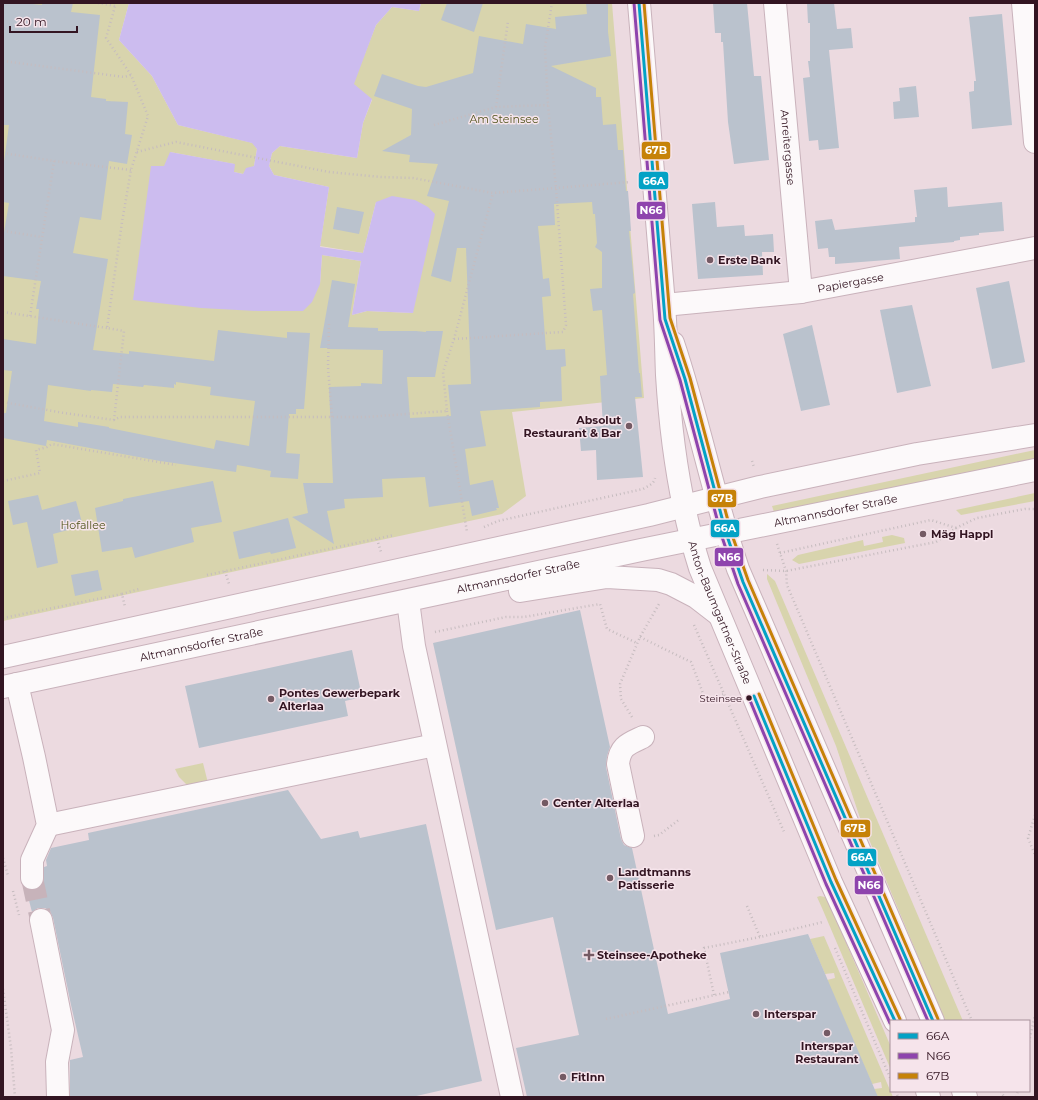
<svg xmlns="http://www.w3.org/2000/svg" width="1038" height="1100" viewBox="0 0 1038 1100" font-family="Montserrat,sans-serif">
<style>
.green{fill:#d8d4ad}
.water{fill:#ccbcef}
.building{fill:#bac2cd;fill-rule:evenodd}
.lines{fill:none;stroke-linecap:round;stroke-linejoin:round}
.minor-tunnel{stroke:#c7b3ba;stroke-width:22;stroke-dasharray:22 11;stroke-linecap:butt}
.minor-casing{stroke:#c9b2bb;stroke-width:24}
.major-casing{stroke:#c9b2bb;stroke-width:24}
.path{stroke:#c6bcbf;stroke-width:2.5;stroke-dasharray:1 3;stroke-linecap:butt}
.minor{stroke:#fcf9fa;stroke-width:22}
.major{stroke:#fcf9fa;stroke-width:22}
.bus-1-casing{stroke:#f6e4eb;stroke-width:6}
.bus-2-casing{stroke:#f6e4eb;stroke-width:6}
.bus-3-casing{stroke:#f6e4eb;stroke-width:6}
.bus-1{stroke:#03a2c5;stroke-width:3}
.bus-2{stroke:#8e44ad;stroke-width:3}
.bus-3{stroke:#c68208;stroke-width:3}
.poi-dot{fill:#745a64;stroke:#f6e4eb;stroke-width:1.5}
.bus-dot{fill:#331522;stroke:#f6e4eb;stroke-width:1.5}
.labels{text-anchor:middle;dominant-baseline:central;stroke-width:3;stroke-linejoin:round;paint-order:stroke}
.bus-label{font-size:10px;fill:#331522;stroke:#f6e4eb;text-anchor:end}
.park-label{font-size:11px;fill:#51551d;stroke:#f6e4eb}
.street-label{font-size:11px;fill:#331522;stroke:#f6e4eb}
.poi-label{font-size:11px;font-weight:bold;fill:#331522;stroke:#f6e4eb;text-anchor:start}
.line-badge{stroke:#f6e4eb;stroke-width:1.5}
.badge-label{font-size:11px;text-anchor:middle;font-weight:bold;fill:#fff}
</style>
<rect width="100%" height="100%" fill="#ecdae0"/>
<g class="green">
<path d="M3 3H129L119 40 152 76 178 125 253 143 257 149 254 166 243 174 234 172V164L170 152 320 284 322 255 361 261 352 315 367 311 413 313 376 202 363 253 320 246 329 187 274 175 269 166 272 153 280 146 357 158 363 123 372 100 353 84 376 25 392 7 419 11 421 3H612L644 398 512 412 526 496 502 514 3 621Z"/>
<path d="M1035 450V459L774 512 772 506Z"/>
<path d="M1035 493V501L961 515 956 510Z"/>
<path d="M892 535 904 538 905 543 799 564 792 560 798 555 863 540 864 546 883 542 882 537Z"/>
<path d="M767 574 775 581 963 1021H945L860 818 836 746 767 579Z"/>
<path d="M203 763 208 783 187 785 179 777 175 769Z"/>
<path d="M820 896 825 897 829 903 891 1047V1070L822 908 817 897Z"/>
<path d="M824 936 893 1097H877L874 1089 882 1088 881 1082 872 1084 827 980 835 978 834 973 825 974 810 939Z"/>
</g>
<path class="water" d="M129 3H421L419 11 392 7 376 25 354 84 372 99 363 123 357 158 280 146 272 153 269 166 274 175 329 187 320 247 363 253 376 202 392 196 415 200 428 207 435 214 413 313 367 311 352 315 361 261 322 255 320 284 312 302 303 311H258L201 308 133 300 151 166H164L170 152 235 164 234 172 243 174 246 168 254 166 257 149 252 143 178 125 152 76 119 40Z"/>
<g class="building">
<path d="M4 3H23L42 5V3H73L71 12 100 15 91 97 106 99V101L128 102 125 134 132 135 127 164 109 161 101 220 80 217 73 253 108 259 93 350 129 354V351L214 361 218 330 287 338V332L310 333 304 409H296V414H289L286 453 300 454 298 479 270 477 271 471 237 465 236 472 160 461 47 440 46 446 3 438V413H6L12 371 3 370V339L36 344 39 309H36L41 281 3 276V238L9 203 3 202V169L9 125H3V16ZM176 382 211 387 210 395 255 401 249 446 216 440 214 449 109 428V427L78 422V427L44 421 48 385 91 391V390L112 392 113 384 143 387 144 385 174 388V384L176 385Z"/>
<path d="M447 3H483L474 32 441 20Z"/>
<path d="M586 3H608V32L611 56 551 66 596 88V97H601L603 125 616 124 618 150H623L626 191H628L630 216 631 231H629L635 293 633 294 639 373H640L642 397H635L643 477 597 480 596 450 581 451 579 428 603 426 600 376 607 375 602 310 593 311 590 289 602 288V252L595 247 597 243 595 214H593L592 202 554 204 555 225 538 226 543 279 549 278 551 296 542 297 546 350 565 349 566 366 561 367 562 401 540 402V407L480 411 486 446 465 449 470 485 493 480 499 508H496L497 510 472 516 469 501 429 507 425 477 382 479 383 497 344 499 345 508 327 511 334 544 292 517 308 513 303 483H333L329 387 361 386V383L382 384 383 350 328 349V348H320L332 280 355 284 348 327 378 328V331H416L426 332V331H443L435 377H407L410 418 451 416 448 385 471 384 466 248H457L451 282 431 276 449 201 427 196 438 164 409 162 410 155 382 151 411 135 412 109 374 96 382 74 418 86 426 87 473 73 479 36 523 44 526 24 556 29 555 17 587 14Z"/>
<path d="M713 3H747L754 76H761L769 160 734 164 728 122 723 42H721V33H715Z"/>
<path d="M807 3H834L837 29 851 28 853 48 829 50 839 148 819 150 818 140 809 141 803 78 810 77 808 61H810V23H808Z"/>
<path d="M1002 14 1012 125 972 129 969 92 974 91V81H976L969 17Z"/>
<path d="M916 86 919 117 894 119 893 102 900 101 899 88Z"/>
<path d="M947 187 948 207 1002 202 1004 231 979 233V235L960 237V240L954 241V242L899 247 900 259 835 264V257H829L828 248 818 249 815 221 832 219 835 230 915 222V217H917L914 190Z"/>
<path d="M715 202 717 227 744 225 745 236 773 234 774 252H762L763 275 698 279 692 204Z"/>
<path d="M337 207 364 212 359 234 333 229Z"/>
<path d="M1009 281 1025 362 992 369 976 288Z"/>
<path d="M912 305 931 386 897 393 880 310Z"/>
<path d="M812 325 830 405 801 411 783 334Z"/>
<path d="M213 481 222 522 191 528 194 542 135 558 132 547 102 552 95 508 123 501V499Z"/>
<path d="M38 495 42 510 76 501 83 526 53 534 58 563 37 568 27 522 13 525 8 501Z"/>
<path d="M288 518 296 548 271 554 270 552 239 559 233 532Z"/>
<path d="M98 570 102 590 75 596 71 575Z"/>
<path d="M580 610 610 747 607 756 606 767 621 839 624 845 632 848 668 1014 730 999 720 953 808 934 878 1097H527L516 1048 579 1035 553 917 496 930 433 643Z"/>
<path d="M352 650 362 697 345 701 348 716 199 748 185 686Z"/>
<path d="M288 790 321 839 358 831 360 838 426 824 482 1081 412 1097H70V1060L83 1057 71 1005 53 918 50 911 45 908H38L32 912 26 889 32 890 38 889 43 885 44 878V867L47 866 46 860 51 848 89 840 88 833Z"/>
</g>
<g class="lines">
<path class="minor-tunnel" d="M32 878 41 920"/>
<defs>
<g id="minor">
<path id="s1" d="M775 3 801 292"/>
<path d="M1023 3 1035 142"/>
<path id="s2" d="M664 305 801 292 1035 248"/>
<path d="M408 601 414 646 512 1097"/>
<path d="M17 684 34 757 48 825 32 860V878"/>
<path d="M48 825 435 745"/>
<path d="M633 836 618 764C620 746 628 744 643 737"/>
<path d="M41 920 63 1030 57 1062 58 1097"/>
</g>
<g id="major">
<path id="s3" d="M639 3C647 104 656 204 664 305 666 328 666 351 667 375 671 440 680 505 700 568L831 882 895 1021"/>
<path d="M673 343C698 417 713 495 738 569L933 1021"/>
<path d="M520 591 607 577 658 580 671 584 696 597 718 614"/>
<path d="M3 657 649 515 760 487 917 454 1035 435"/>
<path id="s4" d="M3 687 641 550 1035 470"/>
<path d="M927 1091 929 1097"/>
<path d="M963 1091 966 1097"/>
</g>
</defs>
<use href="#minor" class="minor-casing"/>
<use href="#major" class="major-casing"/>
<g class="path">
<path d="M98 3 115 6"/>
<path d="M3 61 124 77 131 75"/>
<path d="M496 107 508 21"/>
<path d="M434 125 496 107 548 105"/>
<path d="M137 152 176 142 329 172 381 177 413 178 493 193 630 182"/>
<path d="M3 153 54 161 131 170"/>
<path d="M3 231 42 237"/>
<path d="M3 312 107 328"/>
<path d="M30 316 54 161"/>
<path d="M329 324 328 367 332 418"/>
<path d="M454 339 563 332 566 325 556 188 548 105 545 47 552 3"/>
<path d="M3 402 64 413 114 420 120 417H366L447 411 443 372 454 339 493 193"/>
<path d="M447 411 467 532"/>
<path d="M114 420 124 331 107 328 122 222 131 170 148 116 131 75 106 38 116 3"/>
<path d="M752 461 754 467"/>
<path d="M3 481 40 473 36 450 47 447 52 444 176 465"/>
<path d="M484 527 498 521 643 489C648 486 654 484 655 478"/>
<path d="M377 539 381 552"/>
<path d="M777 544 786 571 787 585 972 1021"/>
<path d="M780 553 931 520 956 528"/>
<path d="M763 570 786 571 936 542 956 528 977 518 1025 509H1035"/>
<path d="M225 571 229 584"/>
<path d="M207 575 394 535"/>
<path d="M122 594 139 589"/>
<path d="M3 618 122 594 125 607"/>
<path d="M694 625 785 834"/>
<path d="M435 632 506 617H524L600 604 607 629 637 643"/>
<path d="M640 637 691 662 706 701 724 694"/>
<path d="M632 717 621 699 620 684 640 637 659 604"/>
<path d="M1035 815 1028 838 1035 855"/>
<path d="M654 836 659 835 680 819"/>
<path d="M3 858 8 876"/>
<path d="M13 891 19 915"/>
<path d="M747 906 760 937 823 922"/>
<path d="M835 948 891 1080"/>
<path d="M3 989 11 1048 15 1097"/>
<path d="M714 995 704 948 760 937"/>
<path d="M606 1019 729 992"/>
<path d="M1029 1042 1035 1015"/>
<path d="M896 1091 898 1097"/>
<path d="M1001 1091 1004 1097"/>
<path d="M1016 1097 1018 1091"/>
</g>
<use href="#minor" class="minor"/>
<use href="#major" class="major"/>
<defs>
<g id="bus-1">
<path d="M639 3 665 319 685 379 726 533 743 582 933 1021"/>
<path d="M754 696 831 882 895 1021"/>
</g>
<g id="bus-2">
<path d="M634 3 660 320 680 380 721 534 738 584 928 1021"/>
<path d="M749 698 826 884 890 1023"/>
</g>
<g id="bus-3">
<path d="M644 3 670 318 690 378 731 532 748 580 938 1019"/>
<path d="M759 694 836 880 900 1019"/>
</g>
</defs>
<use href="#bus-1" class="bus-1-casing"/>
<use href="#bus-2" class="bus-2-casing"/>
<use href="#bus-3" class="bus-3-casing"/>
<use href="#bus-1" class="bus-1"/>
<use href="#bus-2" class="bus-2"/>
<use href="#bus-3" class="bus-3"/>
</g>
<g class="poi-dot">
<circle cx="710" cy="260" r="4"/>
<circle cx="629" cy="426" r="4"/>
<circle cx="923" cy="534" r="4"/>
<circle cx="271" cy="699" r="4"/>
<circle cx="545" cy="803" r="4"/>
<circle cx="610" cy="878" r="4"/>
<path d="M587 949h4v4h4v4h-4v4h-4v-4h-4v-4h4z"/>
<circle cx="756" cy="1014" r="4"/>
<circle cx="827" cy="1033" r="4"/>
<circle cx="563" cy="1077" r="4"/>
</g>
<circle class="bus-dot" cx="749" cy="698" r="3.5"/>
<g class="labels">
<g class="bus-label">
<text x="742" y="698">Steinsee</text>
</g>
<g class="park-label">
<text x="504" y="119">Am Steinsee</text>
<text x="83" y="525">Hofallee</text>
</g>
<g class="street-label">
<text stroke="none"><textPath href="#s1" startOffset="145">Anreitergasse</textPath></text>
<text stroke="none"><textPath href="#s2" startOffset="188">Papiergasse</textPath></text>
<text stroke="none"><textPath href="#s4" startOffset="851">Altmannsdorfer Straße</textPath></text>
<text stroke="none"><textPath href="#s4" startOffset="527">Altmannsdorfer Straße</textPath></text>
<text stroke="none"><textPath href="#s3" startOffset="618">Anton-Baumgartner-Straße</textPath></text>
<text stroke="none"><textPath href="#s4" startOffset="203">Altmannsdorfer Straße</textPath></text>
</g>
<g class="poi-label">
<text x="718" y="260">Erste Bank</text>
<text x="621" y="420" text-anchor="end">Absolut<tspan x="621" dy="13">Restaurant &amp; Bar</tspan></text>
<text x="931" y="534">Mäg Happl</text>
<text x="279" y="693">Pontes Gewerbepark<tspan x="279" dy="13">Alterlaa</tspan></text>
<text x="553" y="803">Center Alterlaa</text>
<text x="618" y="872">Landtmanns<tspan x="618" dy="13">Patisserie</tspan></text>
<text x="597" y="955">Steinsee-Apotheke</text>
<text x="764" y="1014">Interspar</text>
<text x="827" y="1046" text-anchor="middle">Interspar<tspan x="827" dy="13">Restaurant</tspan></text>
<text x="571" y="1077">FitInn</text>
</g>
</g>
<g class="line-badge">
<rect x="641" y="141" width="30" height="19" rx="4" fill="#c68208"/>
<rect x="638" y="171" width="31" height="19" rx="4" fill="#03a2c5"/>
<rect x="636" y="201" width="30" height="19" rx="4" fill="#8e44ad"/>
<rect x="707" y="489" width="30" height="19" rx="4" fill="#c68208"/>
<rect x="710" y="519" width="30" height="19" rx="4" fill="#03a2c5"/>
<rect x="714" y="547" width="30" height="20" rx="4" fill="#8e44ad"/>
<rect x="840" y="819" width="31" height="19" rx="4" fill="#c68208"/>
<rect x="847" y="848" width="30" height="19" rx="4" fill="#03a2c5"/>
<rect x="854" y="875" width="30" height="20" rx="4" fill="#8e44ad"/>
</g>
<g class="badge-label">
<text x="656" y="154">67B</text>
<text x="654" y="185">66A</text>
<text x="651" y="214">N66</text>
<text x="722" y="502">67B</text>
<text x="725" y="532">66A</text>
<text x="729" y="561">N66</text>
<text x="855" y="832">67B</text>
<text x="862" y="861">66A</text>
<text x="869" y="889">N66</text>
</g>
<rect width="1038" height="1100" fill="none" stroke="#331522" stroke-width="8"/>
<rect x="890" y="1020" width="140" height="72" fill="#f6e4eb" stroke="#a8919b"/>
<rect x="898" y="1033" width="20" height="6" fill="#03a2c5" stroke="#a8919b"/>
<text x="926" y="1040" font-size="12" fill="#331522">66A</text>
<rect x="898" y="1053" width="20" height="6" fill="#8e44ad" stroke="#a8919b"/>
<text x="926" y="1060" font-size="12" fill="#331522">N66</text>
<rect x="898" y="1073" width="20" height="6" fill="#c68208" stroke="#a8919b"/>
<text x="926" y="1080" font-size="12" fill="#331522">67B</text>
<path d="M10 26v6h67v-6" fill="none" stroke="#331522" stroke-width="2"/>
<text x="16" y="26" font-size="12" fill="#331522" stroke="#f6e4eb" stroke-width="3" paint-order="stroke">20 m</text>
</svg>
